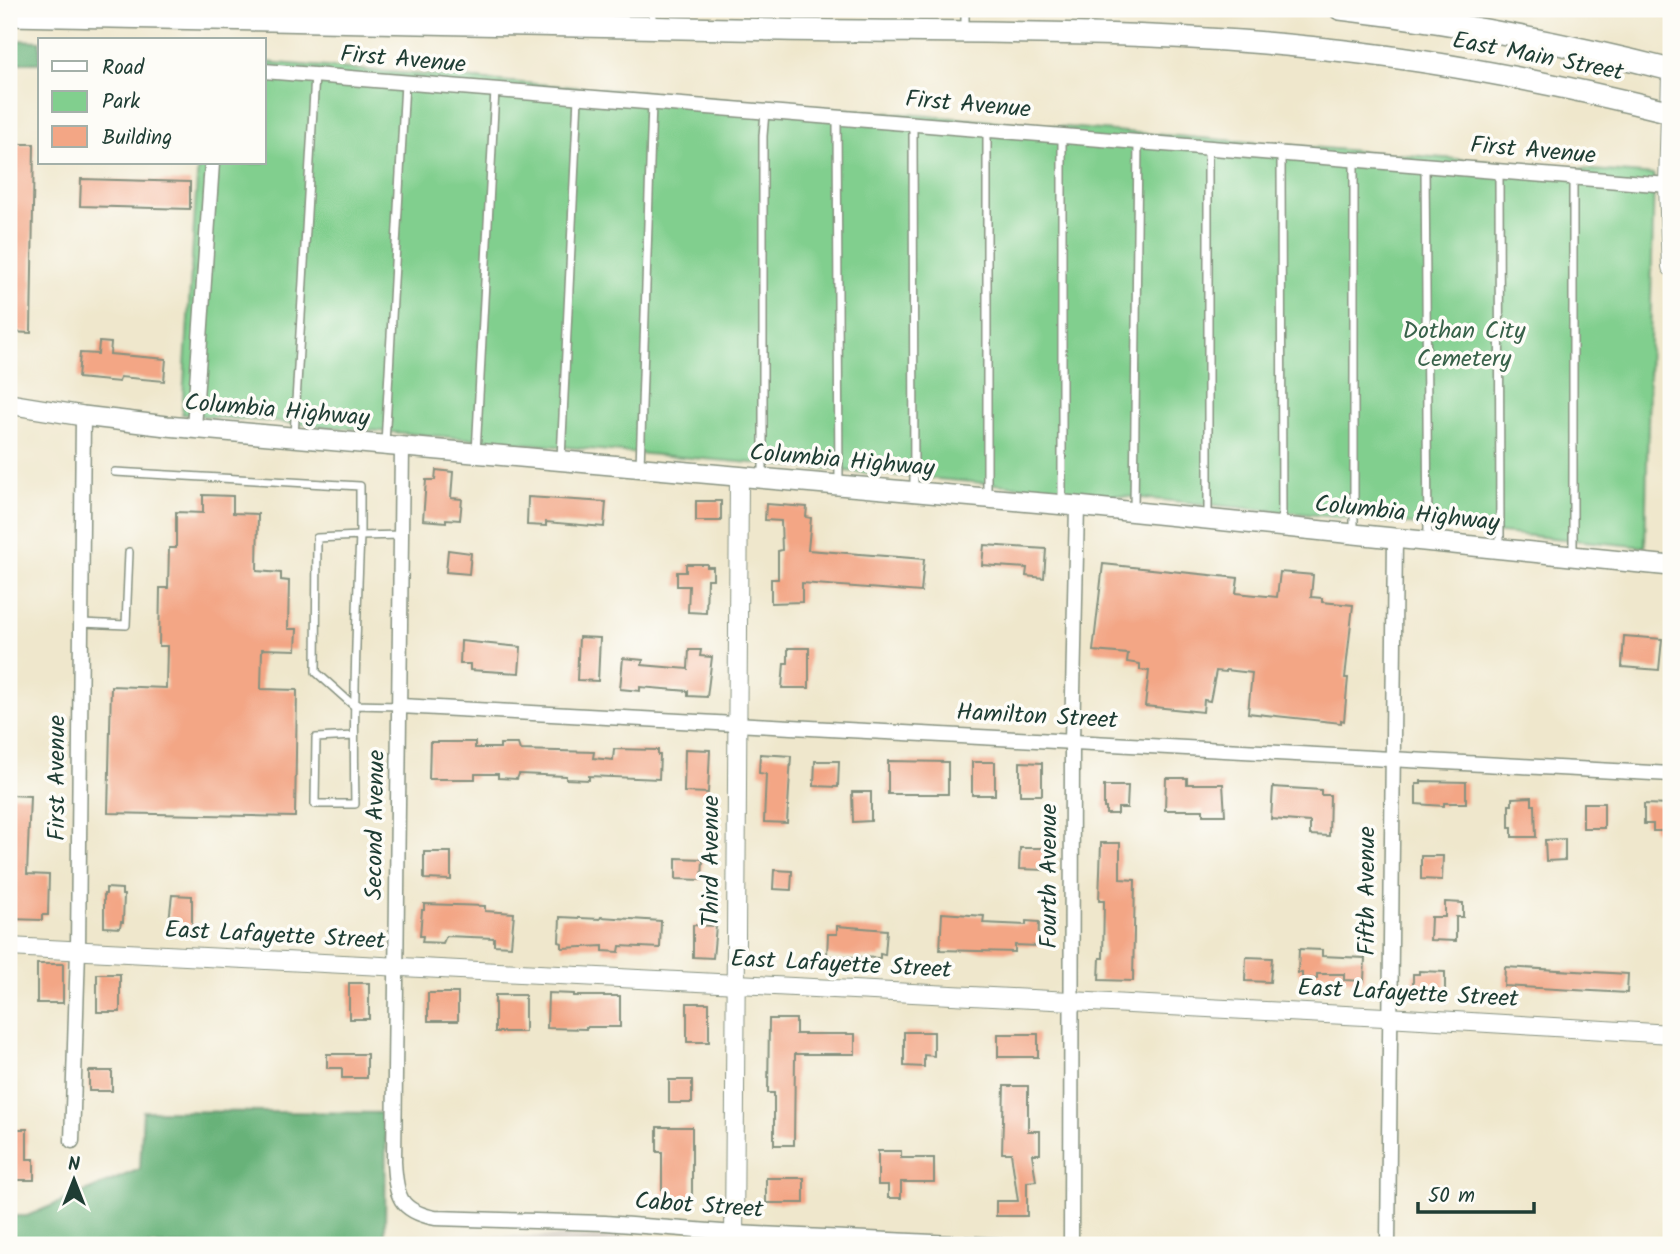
<svg xmlns="http://www.w3.org/2000/svg" width="1680" height="1254" viewBox="0 0 1680 1254" font-family="Kalam,sans-serif">
<style>
.industrial{fill:#cbc3b8}
.green{fill:#81cf8e;stroke:#508661;stroke-width:2}
.forest{fill:#68b279;stroke:#447856;stroke-width:2}
.building{fill:#f3a685}
.lines{fill:none;stroke-linecap:round;stroke-linejoin:round}
.service-casing{stroke:#879280;stroke-width:10}
.minor-casing{stroke:#879280;stroke-width:17}
.tertiary-casing{stroke:#879280;stroke-width:20}
.secondary-casing{stroke:#879280;stroke-width:22}
.primary-casing{stroke:#879280;stroke-width:24}
.service{stroke:#fff;stroke-width:7}
.minor{stroke:#fff;stroke-width:14}
.tertiary{stroke:#fff;stroke-width:18}
.secondary{stroke:#fff;stroke-width:19}
.primary{stroke:#fff;stroke-width:21}
.labels{text-anchor:middle;dominant-baseline:central;stroke-width:7;stroke-linejoin:round;paint-order:stroke}
.street-label{font-size:24px;fill:#1f3d34;stroke:#fdfcf7}
.park-label{font-size:24px;fill:#38624a;stroke:#fdfcf7}
</style>
<rect width="100%" height="100%" fill="#fdfcf7"/>
<filter id="ink" filterUnits="userSpaceOnUse"><feTurbulence type="fractalNoise" baseFrequency=".0143" numOctaves="2"/><feDisplacementMap in="SourceGraphic" scale="14" xChannelSelector="R" yChannelSelector="G"/><feConvolveMatrix kernelMatrix="1 2 1 2 8 2 1 2 1" color-interpolation-filters="sRGB"/></filter>
<filter id="wash" filterUnits="userSpaceOnUse"><feTurbulence type="fractalNoise" baseFrequency=".00686" numOctaves="4" result="noise"/><feDisplacementMap in="SourceGraphic" scale="28" xChannelSelector="R" yChannelSelector="G"/><feGaussianBlur stdDeviation="1.57" result="paint"/><feColorMatrix in="noise" values="0 0 0 0 0 0 0 0 0 0 0 0 0 0 0 0 0 1.4 0 .05"/><feComposite in="paint" operator="in"/></filter>
<g filter="url(#wash)">
<rect width="100%" height="100%" fill="#efe7cc"/>
<path class="industrial" d="M385 1234 714 1239 724 1245H381Z"/>
<path class="green" d="M264 62 1654 175 1645 547 1018 486 182 414 198 163H264Z"/>
<g class="forest">
<path d="M9 40 40 41V63H9Z"/>
<path d="M143 1111 386 1113 385 1234 381 1245H9V1216H27L140 1169Z"/>
</g>
<g id="blocks">
<g class="building">
<path d="M9 144H34L31 333 9 332Z"/>
<path d="M81 179 190 182V209L80 206Z"/>
<path d="M99 342 111 343 110 354 166 359 164 381 120 377 119 382 78 378 80 353 98 354Z"/>
<path d="M436 470 453 472 451 498 462 499 460 520 446 519V522L423 520 426 480H435Z"/>
<path d="M203 495 233 496V513L258 514 257 571 281 573V580L289 581 288 629H297L296 650 262 649 261 689 297 690 295 817 108 813 111 686 166 688 167 646H159L160 588H168L169 548H176V512L203 513Z"/>
<path d="M528 497 606 502 604 527 546 522V526L527 525Z"/>
<rect x="696" y="501" width="25" height="20"/>
<path d="M766 504 807 507 806 517 811 518 808 550 924 559 921 592 802 583V602L771 603V579H778V551L782 550 781 521 765 520Z"/>
<path d="M984 545 1046 549 1044 578 1026 576 1027 568 982 565Z"/>
<path d="M448 550 471 553 469 574 446 572Z"/>
<path d="M686 564H707V567H713V579H707L706 613 688 612 689 586H677V572H686Z"/>
<path d="M1103 564 1238 578 1236 593 1277 597 1280 572 1313 575 1311 597 1322 598V602L1353 605 1345 678H1348L1344 721 1341 720V723L1248 713 1252 673 1226 670V672L1216 671 1210 701 1204 700 1203 712 1145 706 1149 671 1140 670V664L1127 662 1128 654 1093 651Z"/>
<path d="M1624 636 1662 639 1659 670 1622 667Z"/>
<path d="M579 637 600 638 598 681 577 680Z"/>
<path d="M461 641 521 647 519 673 470 670V664H460Z"/>
<path d="M788 648H809V688H782L784 663H788Z"/>
<path d="M689 650H701L700 656 712 657 707 697 688 696V691L640 687V691L620 689 623 658 643 660 642 665 688 669Z"/>
<path d="M430 742H475V748H500V744H518L520 750 594 752 593 758 613 760 614 749 658 750V755H660L659 779 589 776V780L566 779V776L519 774 517 779 498 778V774H475V779H429Z"/>
<path d="M685 749 710 750 708 793 684 792Z"/>
<path d="M760 754 791 756 787 823 764 822 766 774 759 773Z"/>
<path d="M815 761H839L838 787 814 786Z"/>
<path d="M888 761 948 762V794H888Z"/>
<rect x="972" y="762" width="23" height="33"/>
<path d="M1020 762 1042 763V795H1020Z"/>
<path d="M1166 778H1187V784H1223L1225 815H1203V810H1165Z"/>
<path d="M1421 781 1466 782V803H1444V806L1416 804V784H1421Z"/>
<path d="M1104 786H1128L1127 808H1118V814H1106V808H1104Z"/>
<path d="M1273 787 1321 790V795H1330L1329 836 1310 835V822L1271 819Z"/>
<path d="M852 792H871V821L853 822Z"/>
<path d="M9 795 30 796 27 874 49 875 48 915H42V920L9 919Z"/>
<path d="M1532 797V805H1535L1536 837H1512V827H1509V805H1512V798Z"/>
<rect x="1583" y="803" width="21" height="25"/>
<path d="M1644 804 1670 805 1669 831H1653V824H1644Z"/>
<path d="M1565 839V860L1546 861 1545 840Z"/>
<path d="M1101 843H1120V879L1135 880 1133 981 1099 980 1100 958H1103L1104 901H1099Z"/>
<path d="M1020 848H1047L1046 870 1019 869Z"/>
<path d="M424 852H451V880L424 879Z"/>
<path d="M1421 856H1443L1442 880 1421 879Z"/>
<path d="M676 858 703 859 702 880 676 879Z"/>
<path d="M774 870 792 871 791 890 773 889Z"/>
<path d="M106 888 122 889V895H124L123 922H121L120 928 104 927V894H106Z"/>
<path d="M172 895 192 896V932L168 930Z"/>
<path d="M1445 902 1463 903V917H1456V941L1430 940 1431 917H1445Z"/>
<path d="M424 904 485 906V911L514 913 511 946 494 945V938L446 936 443 943 422 942 423 936H420L422 910H424Z"/>
<path d="M942 913 984 916 983 923 1026 925V921L1039 922 1038 946 1015 945V952L940 950Z"/>
<path d="M560 917 600 919 601 917 661 921 660 948 620 946 619 952 603 951V946L562 948V943L559 942Z"/>
<path d="M693 925 716 926 713 958 693 957Z"/>
<path d="M837 926 887 930 885 955 880 954V958L827 956 828 934H837Z"/>
<path d="M1299 949 1322 950V956L1365 958 1364 981 1344 980V974H1317V979L1302 978V973H1298Z"/>
<path d="M1246 957 1272 958 1270 982 1245 981Z"/>
<rect x="37" y="964" width="26" height="39"/>
<path d="M1505 967 1628 974 1627 993 1504 986Z"/>
<path d="M1419 971 1445 972V994L1413 992V974H1419Z"/>
<rect x="97" y="974" width="23" height="38"/>
<rect x="349" y="983" width="20" height="36"/>
<rect x="428" y="993" width="30" height="28"/>
<path d="M548 993 574 994V996H620V1027H586V1029L547 1028Z"/>
<rect x="495" y="995" width="30" height="37"/>
<rect x="687" y="1003" width="22" height="39"/>
<path d="M769 1019H796V1034H855V1054H795L794 1145H774V1093H768Z"/>
<path d="M904 1032H934V1056L924 1055V1067L904 1066Z"/>
<rect x="998" y="1034" width="40" height="23"/>
<path d="M327 1054H367V1078H342V1068H327Z"/>
<rect x="89" y="1071" width="23" height="20"/>
<rect x="669" y="1080" width="23" height="23"/>
<path d="M1004 1086H1028V1131H1040V1154H1032L1036 1181 1027 1182V1216H996V1201H1018L1011 1153H1002Z"/>
<path d="M657 1127H692V1200H662V1152H657Z"/>
<path d="M9 1129H27V1159H34V1180H9Z"/>
<path d="M878 1151H901V1158H934V1182H901V1198H888V1185H878Z"/>
<rect x="766" y="1178" width="38" height="25"/>
</g>
</g>
</g>
<g filter="url(#ink)">
<use href="#blocks" fill-opacity="0" stroke="#879280" stroke-width="2"/>
<g class="lines">
<defs>
<g id="service">
<path d="M965 9V29"/>
<path d="M652 26V9"/>
<path d="M837 118 839 485"/>
<path d="M913 124 914 491"/>
<path d="M1062 136V504"/>
<path d="M1208 148V518"/>
<path d="M1281 153 1282 525"/>
<path d="M1354 159V532"/>
<path d="M1425 165 1428 539"/>
<path d="M1499 171 1500 547"/>
<path d="M1573 177V555"/>
<path d="M294 436 315 75"/>
<path d="M385 444 405 83"/>
<path d="M476 453 495 90"/>
<path d="M561 459 578 97"/>
<path d="M640 467 652 103"/>
<path d="M115 472 360 486V536L401 535"/>
<path d="M763 477V136L765 112"/>
<path d="M987 497V130"/>
<path d="M1134 511 1138 142"/>
<path d="M82 623 126 625 129 552"/>
<path d="M354 736 316 738 315 804H355C353 715 356 625 360 536L317 538 316 672 353 705 399 706"/>
</g>
<g id="minor">
<path d="M264 71 1668 185"/>
<path d="M194 428 212 163"/>
<path d="M402 447 394 1162C396 1196 399 1211 435 1218L605 1223 735 1233 998 1245"/>
<path d="M400 706 1671 774"/>
<path d="M72 1141 78 950 83 416"/>
<path d="M1071 1245 1072 741 1077 506"/>
<path d="M1388 1245 1395 537"/>
</g>
<g id="tertiary">
<path d="M1671 75 1668 185 1671 267"/>
<path d="M9 947 1404 1018 1671 1034"/>
<path d="M734 1245 739 476"/>
</g>
<path id="secondary" d="M9 404 83 416 167 426 1077 506 1671 566"/>
<g id="primary">
<path d="M1340 9C1452 22 1562 42 1671 70"/>
<path d="M9 15C266 20 523 25 780 30 959 33 1139 29 1317 48 1436 60 1554 83 1671 112"/>
</g>
</defs>
<use href="#service" class="service-casing"/>
<use href="#minor" class="minor-casing"/>
<use href="#tertiary" class="tertiary-casing"/>
<use href="#secondary" class="secondary-casing"/>
<use href="#primary" class="primary-casing"/>
<use href="#service" class="service"/>
<use href="#minor" class="minor"/>
<use href="#tertiary" class="tertiary"/>
<use href="#secondary" class="secondary"/>
<use href="#primary" class="primary"/>
</g>
</g>
<g class="labels">
<g class="street-label">
<text transform="translate(1538 57) rotate(11)">East Main Street</text>
<text transform="translate(403 60) rotate(5)">First Avenue</text>
<text transform="translate(968 105) rotate(5)">First Avenue</text>
<text transform="translate(1533 151) rotate(5)">First Avenue</text>
<text transform="translate(277 411) rotate(5)">Columbia Highway</text>
<text transform="translate(842 461) rotate(5)">Columbia Highway</text>
<text transform="translate(1407 514) rotate(6)">Columbia Highway</text>
<text transform="translate(1037 717) rotate(3)">Hamilton Street</text>
<text transform="translate(57 778) rotate(-90)">First Avenue</text>
<text transform="translate(376 825) rotate(-89)">Second Avenue</text>
<text transform="translate(711 861) rotate(-90)">Third Avenue</text>
<text transform="translate(1049 876) rotate(-90)">Fourth Avenue</text>
<text transform="translate(1367 891) rotate(-90)">Fifth Avenue</text>
<text transform="translate(275 936) rotate(3)">East Lafayette Street</text>
<text transform="translate(841 965) rotate(3)">East Lafayette Street</text>
<text transform="translate(1408 994) rotate(3)">East Lafayette Street</text>
<text transform="translate(699 1206) rotate(4)">Cabot Street</text>
</g>
<g class="park-label">
<text x="1464" y="331">Dothan City<tspan x="1464" dy="28">Cemetery</tspan></text>
</g>
</g>
<rect width="1680" height="1254" fill="none" stroke="#fdfcf7" stroke-width="35"/>
<rect x="38" y="38" width="228" height="126" fill="#fdfcf7" stroke="#a4b0a9" stroke-width="2"/>
<rect x="52" y="61" width="35" height="10" fill="#ffffff" stroke="#a4b0a9" stroke-width="2"/>
<text x="102" y="74" font-size="21" fill="#1f3d34">Road</text>
<rect x="52" y="91" width="35" height="21" fill="#81cf8e" stroke="#a4b0a9" stroke-width="2"/>
<text x="102" y="108" font-size="21" fill="#1f3d34">Park</text>
<rect x="52" y="126" width="35" height="21" fill="#f3a685" stroke="#a4b0a9" stroke-width="2"/>
<text x="102" y="144" font-size="21" fill="#1f3d34">Building</text>
<g transform="translate(74 1180)" stroke="#fdfcf7" stroke-width="5" paint-order="stroke">
<path d="M0-5L12 26L0 18L-12 26Z" fill="#1f3d34"/>
<text y="-10" font-size="19" font-weight="bold" text-anchor="middle" fill="#1f3d34">N</text>
</g>
<path d="M1418 1202v10h116v-10" fill="none" stroke="#1f3d34" stroke-width="3.5"/>
<text x="1428" y="1202" font-size="21" fill="#1f3d34" stroke="#fdfcf7" stroke-width="5" paint-order="stroke">50 m</text>
</svg>
